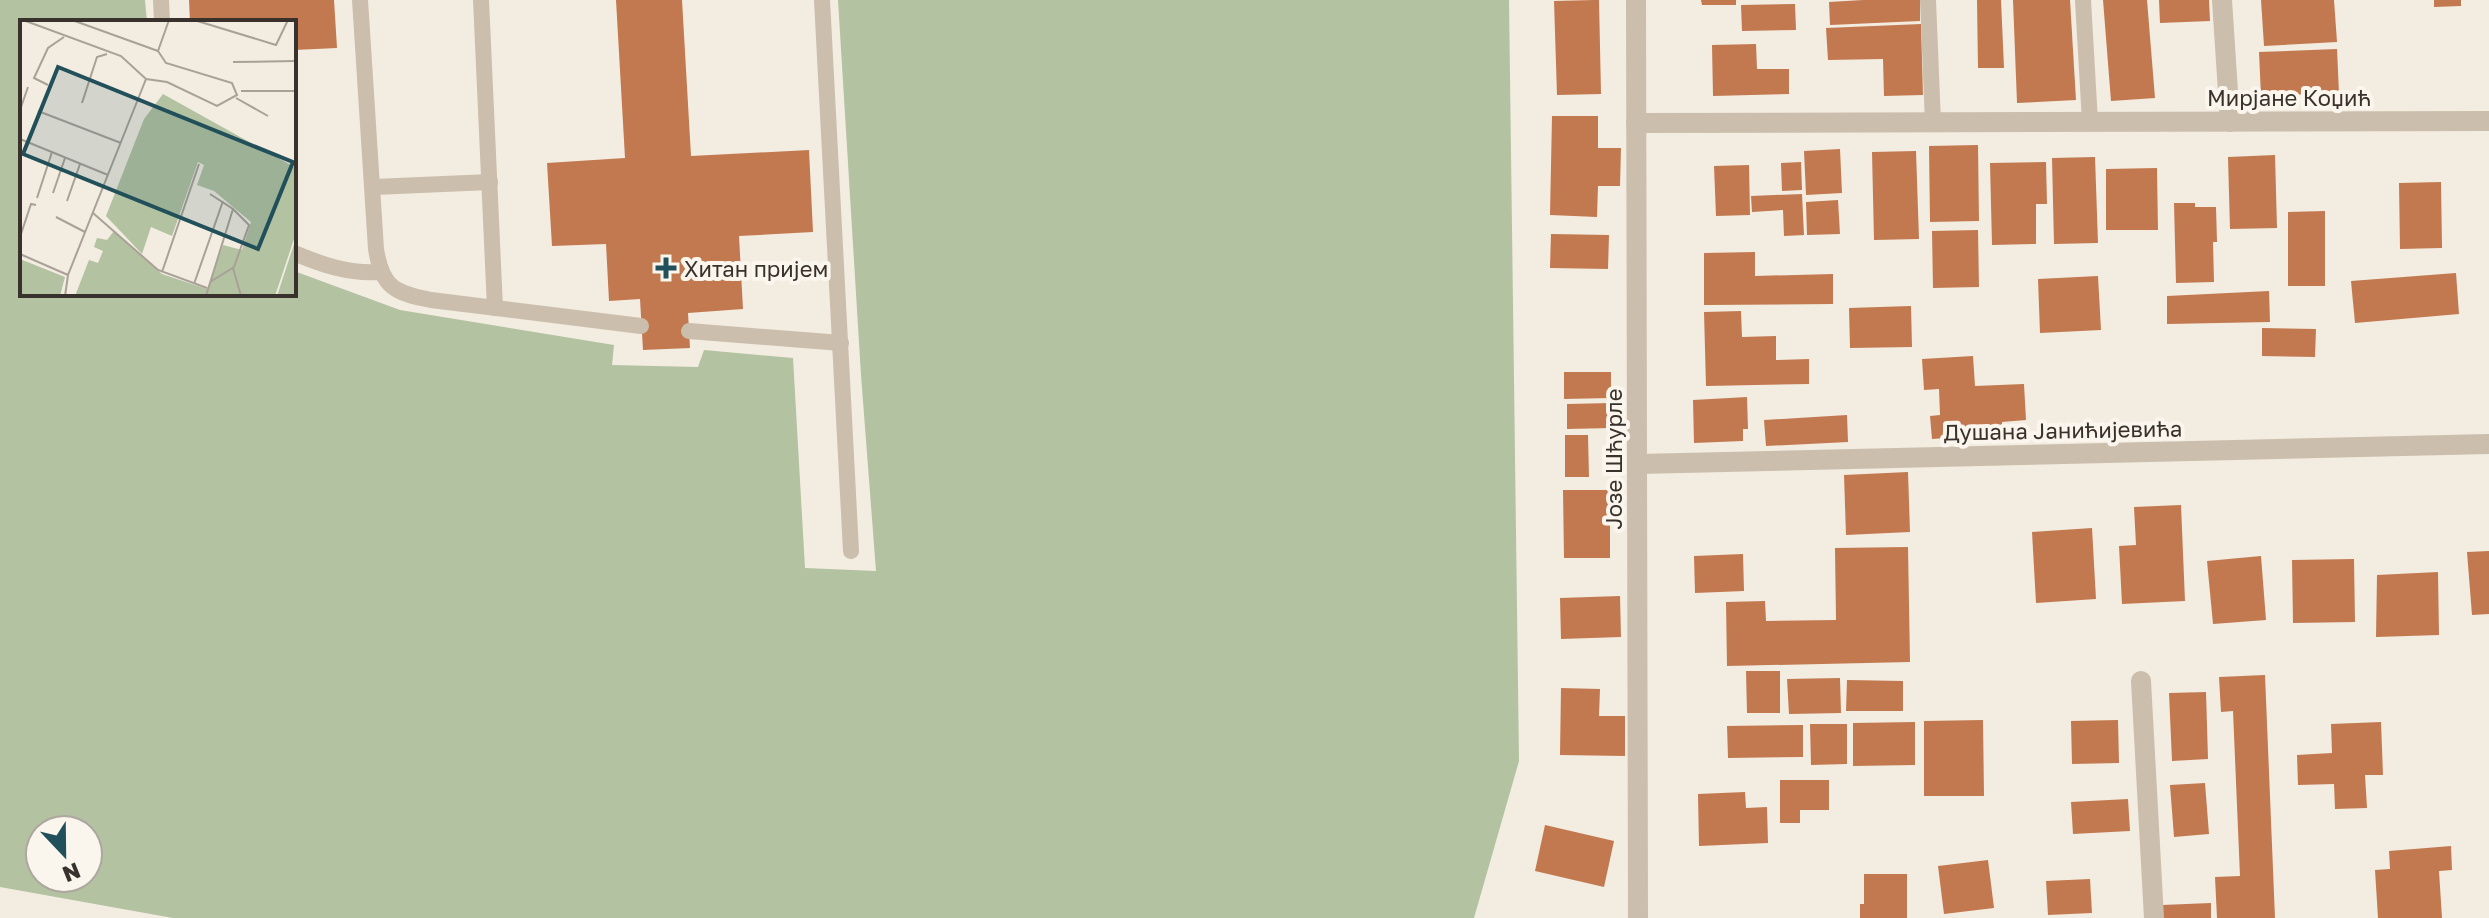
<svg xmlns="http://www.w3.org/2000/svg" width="2489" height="918" viewBox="0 0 2489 918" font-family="'Golos Text',sans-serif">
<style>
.green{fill:#b3c2a1;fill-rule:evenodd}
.building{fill:#c2794f}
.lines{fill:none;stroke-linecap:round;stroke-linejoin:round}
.lane{stroke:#cbbeac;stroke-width:16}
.street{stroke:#cbbeac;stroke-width:20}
.poi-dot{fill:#214f5a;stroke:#faf6ed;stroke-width:3}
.labels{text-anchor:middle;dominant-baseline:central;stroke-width:8;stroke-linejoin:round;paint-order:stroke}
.street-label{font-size:22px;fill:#39312b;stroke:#faf6ed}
.poi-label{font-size:22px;fill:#39312b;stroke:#faf6ed;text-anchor:start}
.inset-road{fill:none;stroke:#a9a198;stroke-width:2}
.view{fill:#214f5a;fill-opacity:0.15;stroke:#214f5a;stroke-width:4}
.inset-edge{fill:none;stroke:#39312b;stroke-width:4}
</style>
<rect width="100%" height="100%" fill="#f3ece1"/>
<path class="green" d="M0 0H145L147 22H22V294H294V271L400 310 614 345 612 365 698 367 704 350 793 358 805 568 876 571 861 375 838 0H1509L1519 761 1474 918H173L0 887ZM40 830H88V878H40Z"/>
<g class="building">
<path d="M189 0H334L337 48 294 50V22H190Z"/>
<path d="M616 0H682L691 156 809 150 813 232 739 236 743 309 688 313 690 348 643 350 640 299 609 301 606 244 552 246 547 163 625 158Z"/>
<path d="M1594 0H1599L1601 94 1557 95 1554 1Z"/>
<path d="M1701 0H1736V5H1702Z"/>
<path d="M1863 0H1920V21L1830 25 1829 2Z"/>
<path d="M1977 0H2001L2004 68H1978Z"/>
<path d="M2013 0H2070L2076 100 2017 103Z"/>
<path d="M2103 0H2147L2155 98 2111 101Z"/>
<path d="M2159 0H2209L2210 21 2160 23Z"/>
<path d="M2261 0H2334L2337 42 2264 46Z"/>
<path d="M2434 0H2461V6L2434 7Z"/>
<path d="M1795 4 1796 30 1742 31 1741 5Z"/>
<path d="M1921 24 1923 95 1884 96 1883 59 1828 60 1826 28Z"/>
<path d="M1756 44 1757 69H1789V94L1713 96 1712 45Z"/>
<path d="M2337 49 2339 93 2261 96 2259 52Z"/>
<path d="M1552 116H1598V148H1621L1620 186H1598L1597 217 1550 215Z"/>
<path d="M1978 145 1979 221 1930 222 1929 146Z"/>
<path d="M1840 149 1842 193 1806 195 1804 151Z"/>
<path d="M1916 151 1919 239 1874 240 1872 152Z"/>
<path d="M2275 155 2277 228 2230 229 2228 157Z"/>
<path d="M2095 157 2098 243 2054 244 2052 158Z"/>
<path d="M1801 162 1802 190 1782 191 1781 163Z"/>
<path d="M2046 162 2047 204H2036V244L1992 245 1990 163Z"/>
<path d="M1749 165 1750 215 1716 216 1714 166Z"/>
<path d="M2157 168 2158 230H2106V169Z"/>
<path d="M2441 182 2442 248 2400 249 2399 183Z"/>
<path d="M1802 194 1804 235 1784 236 1783 210 1752 212 1751 196Z"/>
<path d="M1838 200 1840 234 1807 235 1806 202Z"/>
<path d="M2174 203H2195V207H2216L2217 242H2213L2214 282 2176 283Z"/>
<path d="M2325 211V286H2288V212Z"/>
<path d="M1978 230 1979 287 1933 288 1932 231Z"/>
<path d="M1551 234 1609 235 1608 269 1550 268Z"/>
<path d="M1755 252V276L1833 274V304L1704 305V253Z"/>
<path d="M2456 273 2459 314 2355 323 2351 281Z"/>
<path d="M2098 276 2101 330 2040 333 2038 279Z"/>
<path d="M2269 291 2270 322 2167 324V296Z"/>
<path d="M1911 306 1912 347 1850 348 1849 308Z"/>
<path d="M1741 311 1742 337 1776 336V360L1809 359V384L1706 386 1704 312Z"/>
<path d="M2262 328 2316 329 2315 357 2262 356Z"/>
<path d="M1973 356 1975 386 2024 384 2026 420 2002 422 2003 440 1960 443 1959 437 1932 439 1930 416 1940 415 1939 389 1924 390 1922 359Z"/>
<path d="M1564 372H1611V398L1564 399Z"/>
<path d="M1747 397 1748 429H1743V441L1694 443 1693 400Z"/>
<path d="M1612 403V428L1567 429V404Z"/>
<path d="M1847 415 1848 442 1766 446 1764 420Z"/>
<path d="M1565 435H1588L1589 477H1565Z"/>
<path d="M1908 472 1910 532 1846 535 1844 475Z"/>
<path d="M1563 490H1610V558H1564Z"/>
<path d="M2181 505 2185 601 2122 604 2119 546 2136 545 2134 507Z"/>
<path d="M2092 528 2096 599 2036 603 2032 532Z"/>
<path d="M1908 547 1910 662 1727 666 1726 602 1765 601 1766 621 1836 620 1835 548Z"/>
<path d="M2489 551V614L2472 615 2467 552Z"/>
<path d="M1743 554 1744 591 1695 593 1694 556Z"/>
<path d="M2261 556 2266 620 2213 624 2207 561Z"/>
<path d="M2354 559 2355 622 2293 623 2292 560Z"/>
<path d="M2438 572 2439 635 2376 637 2377 575Z"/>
<path d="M1620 596 1621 637 1561 639 1560 598Z"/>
<path d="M1746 671H1780V713H1747Z"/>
<path d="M2265 675 2275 918H2217L2215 877 2240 876 2233 711 2221 712 2219 677Z"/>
<path d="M1840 678 1841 713 1789 714 1787 679Z"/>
<path d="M1847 680 1903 681V711H1846Z"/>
<path d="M1561 688 1600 689 1599 716H1625V756L1560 755Z"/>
<path d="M2206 692 2208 759 2172 761 2169 693Z"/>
<path d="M1983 720 1984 796H1924V721Z"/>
<path d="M2118 720 2119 763 2072 764 2071 721Z"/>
<path d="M1915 722V765L1853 766V723Z"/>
<path d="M2381 722 2383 775H2365L2367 808 2335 809 2334 784 2298 785 2297 755 2332 753 2331 724Z"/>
<path d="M1810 724H1847V764L1811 765Z"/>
<path d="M1803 725V757L1728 758 1727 726Z"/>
<path d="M1780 780H1829V810H1800V823H1780Z"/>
<path d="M2205 783 2209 834 2174 837 2170 785Z"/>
<path d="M1745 792 1746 808 1767 807 1768 843 1699 846 1698 794Z"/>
<path d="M2128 799 2130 831 2073 834 2071 802Z"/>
<path d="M1545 825 1614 841 1604 887 1535 871Z"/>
<path d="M2451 846 2452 870 2439 871 2442 918H2378L2375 870 2390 869 2389 851Z"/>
<path d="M1988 860 1994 908 1944 914 1938 866Z"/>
<path d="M1864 874H1907V918H1860V904H1864Z"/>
<path d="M2090 879 2092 913 2048 915 2046 881Z"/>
<path d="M2211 903V918H2162V905Z"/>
</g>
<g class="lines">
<g class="lane">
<path d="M161 0 162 22"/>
<path d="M360 0 376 249C382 287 394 293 431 300L641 326"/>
<path d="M481 0 495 308"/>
<path d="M822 0 851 551"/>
<path d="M1928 0 1933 123"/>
<path d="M2083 0 2090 122"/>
<path d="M374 187 490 182"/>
<path d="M294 253C323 265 348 274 380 272"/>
<path d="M689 331 841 343"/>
</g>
<g class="street">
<path d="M1636 0 1638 918"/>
<path d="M2222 0 2230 122"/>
<path d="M1636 123 2489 121"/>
<path d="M1638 464 2489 444"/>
<path d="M2141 681 2154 918"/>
</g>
</g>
<path class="poi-dot" d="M662 256h8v8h8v8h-8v8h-8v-8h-8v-8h8z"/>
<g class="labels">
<g class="street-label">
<text x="2289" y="97">Мирјане Коџић</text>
<text transform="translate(2063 430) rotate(-1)">Душана Јанићијевића</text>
<text transform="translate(1613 459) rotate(-90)">Јозе Шћурле</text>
</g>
<g class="poi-label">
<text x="684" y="268">Хитан пријем</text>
</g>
</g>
<g transform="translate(20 20)">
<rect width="276" height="276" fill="#f3ece1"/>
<path d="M143 74 276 148V213L255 276H55L69 240 78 243 83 231 74 227 77 218 87 220 94 211 142 254 187 269 203 225 222 230 231 202 194 171 177 165 184 145 178 142 152 216 131 207 122 234 86 196 124 99ZM276 218V276H257ZM0 239 45 257 40 276H0Z" fill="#b3c2a1"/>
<path class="inset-road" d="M3 0 101 36 126 59M52 0 138 31M174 0 256 25 268 0M138 31 149 0M213 42 276 41M126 59 147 62 197 86 217 75 212 63 146 43 138 31M28 65 14 58 28 28 44 17M221 71H276M216 78 248 96M62 83 77 37 87 34M0 90 8 67M18 91 101 123M0 119 88 155M33 173 45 138M17 178 32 132M47 181 60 144M73 193 138 250 187 268M36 197 65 212M0 217 11 184 16 185M0 234 48 255M213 248 221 276M142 252 179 144M190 262 214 247 229 205 213 189M174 264 203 181M45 276 48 255 126 59M186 276 213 189 190 174"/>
<path class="view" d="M38 47 273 142 238 229 3 134Z"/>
<rect width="276" height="276" class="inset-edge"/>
</g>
<g transform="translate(64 854) rotate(158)"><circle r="38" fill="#faf6ed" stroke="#ada79f" stroke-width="2"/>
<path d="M0-6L14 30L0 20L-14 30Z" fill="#214f5a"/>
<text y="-12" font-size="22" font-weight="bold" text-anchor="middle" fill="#39312b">N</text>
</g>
</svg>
